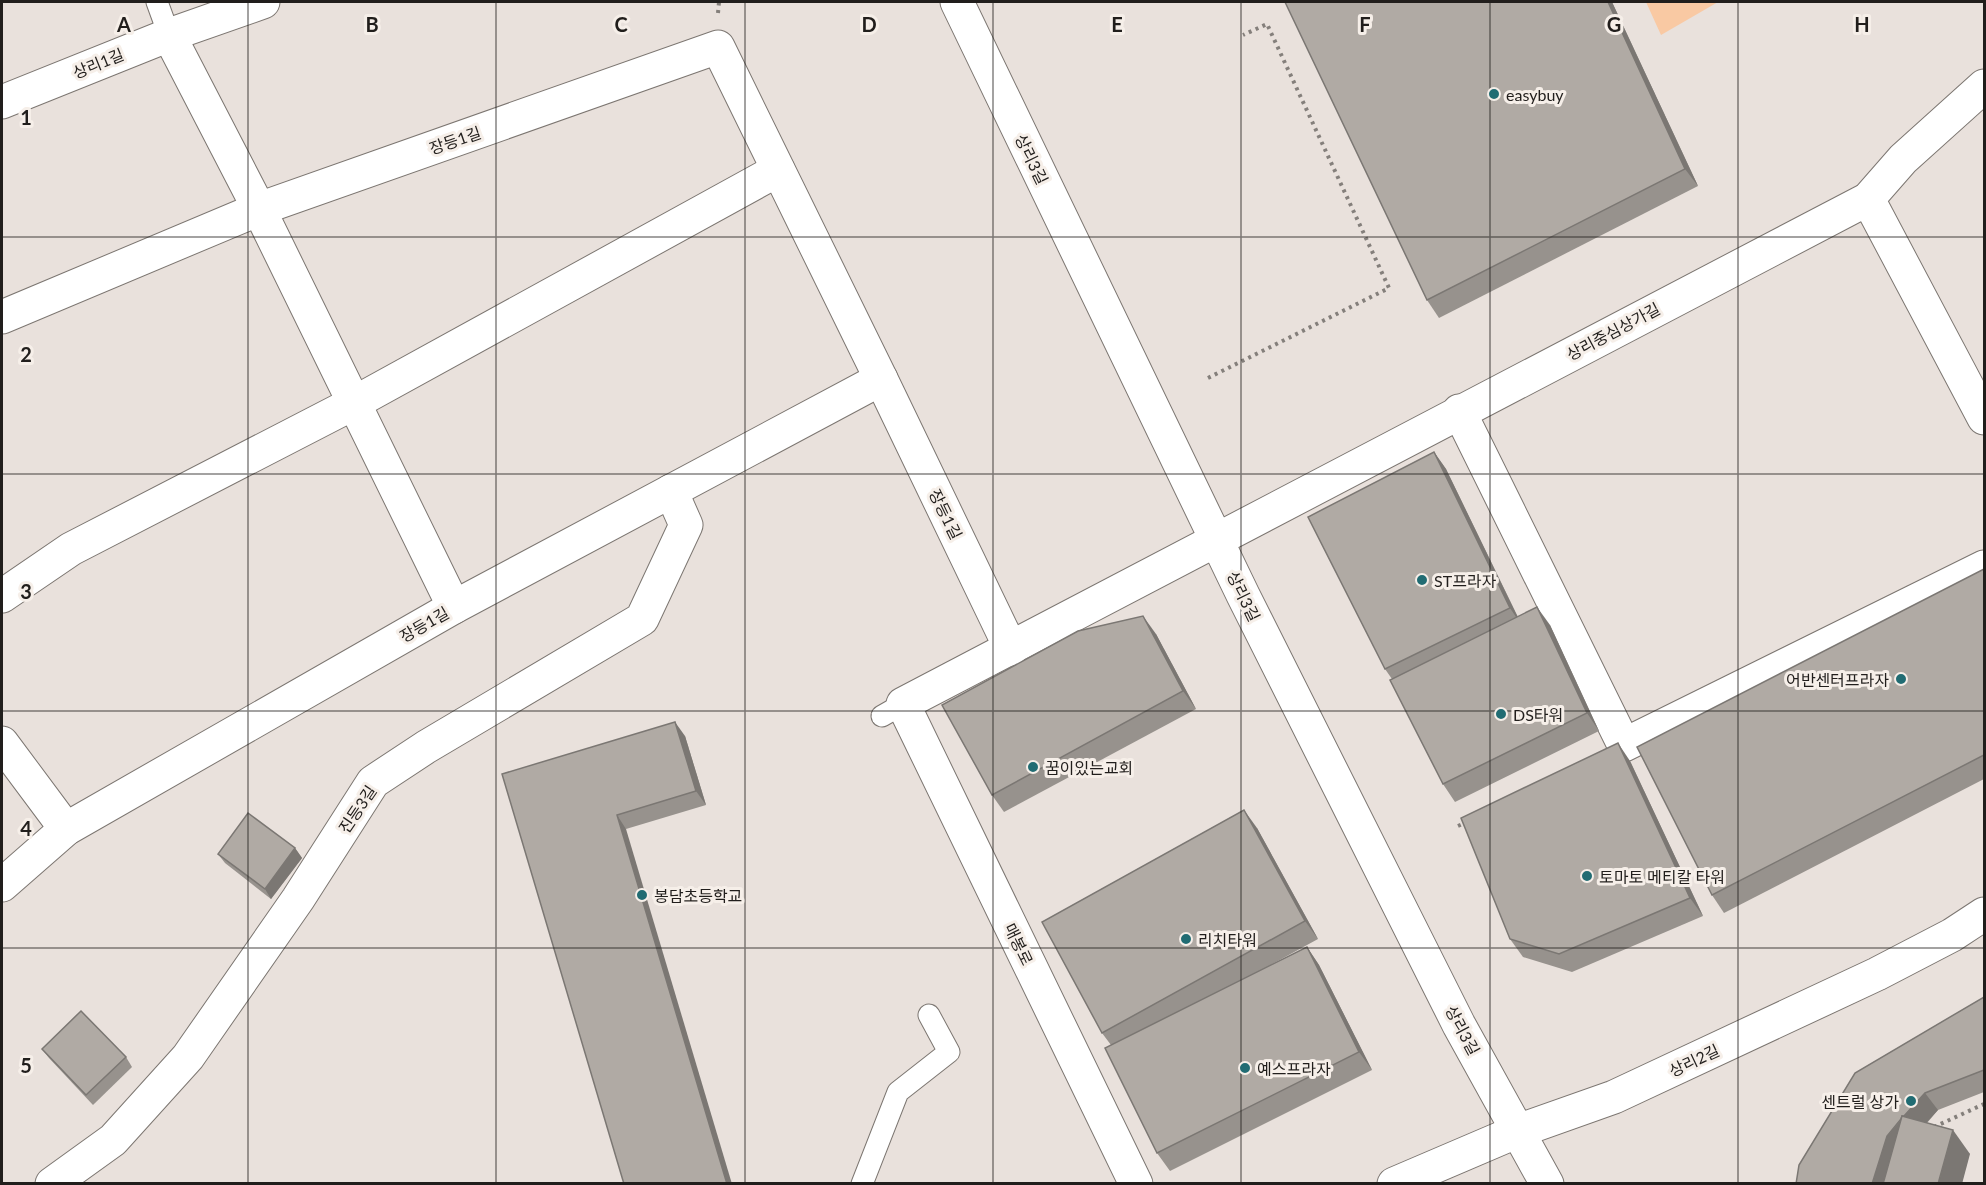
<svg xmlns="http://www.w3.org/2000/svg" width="1986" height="1185" viewBox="0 0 1986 1185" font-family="Lato,'Noto Sans KR',sans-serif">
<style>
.green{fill:#f9c9a3}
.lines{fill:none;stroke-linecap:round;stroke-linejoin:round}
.service-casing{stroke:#7c7671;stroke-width:23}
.minor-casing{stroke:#7c7671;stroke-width:35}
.tertiary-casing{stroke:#7c7671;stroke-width:35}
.path{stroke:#847f7b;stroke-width:4;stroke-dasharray:3 4.5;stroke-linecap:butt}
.service{stroke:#fff;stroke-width:21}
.minor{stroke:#fff;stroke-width:33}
.tertiary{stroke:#fff;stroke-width:33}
.wall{fill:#97928d}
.shaded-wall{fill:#7b7773}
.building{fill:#b0aaa4;stroke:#7b7773;stroke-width:1.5}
.grid{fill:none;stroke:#211e1c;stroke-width:1.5;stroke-opacity:0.55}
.poi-dot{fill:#216c73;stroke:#f6efe9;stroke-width:2}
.labels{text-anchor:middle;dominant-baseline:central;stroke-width:6;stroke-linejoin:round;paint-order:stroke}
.street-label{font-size:16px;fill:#211e1c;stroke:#f6efe9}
.poi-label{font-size:16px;fill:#211e1c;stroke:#f6efe9;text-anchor:start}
.grid-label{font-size:20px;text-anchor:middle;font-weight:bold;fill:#211e1c;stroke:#f6efe9;stroke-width:6;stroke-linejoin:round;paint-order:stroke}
</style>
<rect width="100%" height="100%" fill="#e9e1dc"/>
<path class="green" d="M1646 2H1718L1661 35Z"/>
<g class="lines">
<defs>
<g id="service">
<path d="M157 2 169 35"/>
<path d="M882 716 903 704"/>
<path d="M862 1184 898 1092 949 1052 929 1015"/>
</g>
<g id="minor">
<path d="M169 35 259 209 454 607"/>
<path d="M1868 199 1984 418"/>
<path d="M2 317 259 209 718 47 881 379 1011 649"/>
<path d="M1459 411 1624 745 1984 567"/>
<path d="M2 596 71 549 354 403 778 170"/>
<path d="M2 743 66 829"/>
<path d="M2 885 66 829 454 607 881 379"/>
<path d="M52 1184 113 1140 188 1057 298 899 373 782 426 747 642 619 686 525 671 491"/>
<path d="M1136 1184 903 704 1868 199 1903 159 1984 86"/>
</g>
<g id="tertiary">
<path d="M957 2 1243 595 1459 1025 1547 1184"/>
<path d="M2 102 169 35 263 2"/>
<path d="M1394 1184 1518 1131 1614 1097 1877 974 1952 935 1984 914"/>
</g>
</defs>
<use href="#service" class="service-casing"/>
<use href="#minor" class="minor-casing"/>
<use href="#tertiary" class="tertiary-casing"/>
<g class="path">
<path d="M718 13 719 2"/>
<path d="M1208 378 1389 288 1267 24 1243 35"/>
<path d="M1458 826 1467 822"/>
<path d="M1934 1127 1984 1104"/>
</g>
<use href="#service" class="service"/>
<use href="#minor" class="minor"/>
<use href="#tertiary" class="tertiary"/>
</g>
<g class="wall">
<path d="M1612 2 1698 186 1439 318 1427 300Z"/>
<path d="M1434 452 1446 469 1518 617 1550 625 1599 731 1455 802 1443 784 1392 679 1385 669Z"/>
<path d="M1984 569V779L1724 913 1712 895Z"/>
<path d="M1156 634 1196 709 1004 812 992 795Z"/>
<path d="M685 736 706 805 626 829 502 774Z"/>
<path d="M1630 761 1703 916 1572 972 1523 957 1510 939Z"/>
<path d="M1257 828 1318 939 1256 973 1307 947 1319 965 1372 1070 1170 1171 1157 1153 1111 1045 1102 1033Z"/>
<path d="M295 848 302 858 271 899 225 863 218 854Z"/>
<path d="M1984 997V1092L1938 1110 1927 1123 1970 1154 1796 1184Z"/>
<path d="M42 1049 126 1057 132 1067 93 1105 49 1058Z"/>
</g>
<g class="shaded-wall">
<path d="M1608 2H1612L1698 186 1685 169Z"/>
<path d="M1434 452 1446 469 1522 626 1510 608Z"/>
<path d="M1537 607 1550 625 1599 731 1587 713Z"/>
<path d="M1143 616 1156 634 1196 709 1183 691Z"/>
<path d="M675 722 685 736 706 805 696 791Z"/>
<path d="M1618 743 1630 761 1703 916 1690 898Z"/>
<path d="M1244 810 1257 828 1318 939 1305 921Z"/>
<path d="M617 815 626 829 732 1184H727Z"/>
<path d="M295 848 302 858 271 899 265 889Z"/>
<path d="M1307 947 1319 965 1372 1070 1359 1052Z"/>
<path d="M1925 1093 1938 1110 1899 1153 1890 1184H1872L1887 1136Z"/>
<path d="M1953 1130 1970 1154 1962 1184H1938Z"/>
</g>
<g class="building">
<path d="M1285 2H1608L1685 169 1427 300Z"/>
<path d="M1434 452 1510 608 1385 669 1308 517Z"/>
<path d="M1984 569V755L1712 895 1637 747Z"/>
<path d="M1537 607 1587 713 1443 784 1390 680Z"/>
<path d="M1143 616 1183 691 992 795 942 705 1078 631Z"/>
<path d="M675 722 696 791 617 815 727 1184H624L502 774Z"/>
<path d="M1618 743 1690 898 1559 954 1510 939 1461 818Z"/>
<path d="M1244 810 1305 921 1102 1033 1042 922Z"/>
<path d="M248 813 295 848 265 889 218 854Z"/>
<path d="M1307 947 1359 1052 1157 1153 1105 1048Z"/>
<path d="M1984 997V1070L1925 1093 1904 1116H1902L1901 1119 1887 1136 1872 1184H1796L1799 1165 1855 1073Z"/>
<path d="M81 1011 126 1057 86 1095 42 1049Z"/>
<path d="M1902 1116 1953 1130 1938 1184H1883Z"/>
</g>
<path class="grid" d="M248 2V1184M496 2V1184M745 2V1184M993 2V1184M1241 2V1184M1490 2V1184M1738 2V1184M2 237H1984M2 474H1984M2 711H1984M2 948H1984"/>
<g class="poi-dot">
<circle cx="1494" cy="94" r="6"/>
<circle cx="1422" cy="580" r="6"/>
<circle cx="1901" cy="679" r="6"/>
<circle cx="1501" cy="714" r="6"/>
<circle cx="1033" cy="767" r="6"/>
<circle cx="1587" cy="876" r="6"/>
<circle cx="642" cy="895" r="6"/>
<circle cx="1186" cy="939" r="6"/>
<circle cx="1245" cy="1068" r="6"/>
<circle cx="1911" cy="1101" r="6"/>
</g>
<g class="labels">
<g class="street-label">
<text transform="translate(98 63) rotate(-22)">상리1길</text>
<text transform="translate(455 140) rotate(-19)">장등1길</text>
<text transform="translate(1032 159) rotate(64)">상리3길</text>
<text transform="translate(1613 331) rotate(-28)">상리중심상가길</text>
<text transform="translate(946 514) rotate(64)">장등1길</text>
<text transform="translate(1244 596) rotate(64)">상리3길</text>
<text transform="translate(424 624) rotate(-30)">장등1길</text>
<text transform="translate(357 809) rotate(-56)">진등3길</text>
<text transform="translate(1019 944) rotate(64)">매봉로</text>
<text transform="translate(1463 1030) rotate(62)">상리3길</text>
<text transform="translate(1694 1060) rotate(-25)">상리2길</text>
</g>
<g class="poi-label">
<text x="1506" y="94">easybuy</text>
<text x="1434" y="580">ST프라자</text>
<text x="1889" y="679" text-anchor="end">어반센터프라자</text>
<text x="1513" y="714">DS타워</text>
<text x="1045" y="767">꿈이있는교회</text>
<text x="1599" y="876">토마토 메티칼 타워</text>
<text x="654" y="895">봉담초등학교</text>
<text x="1198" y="939">리치타워</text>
<text x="1257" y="1068">예스프라자</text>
<text x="1899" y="1101" text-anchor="end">센트럴 상가</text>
</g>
</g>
<g class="grid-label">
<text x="124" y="32">A</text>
<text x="372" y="32">B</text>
<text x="621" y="32">C</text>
<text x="869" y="32">D</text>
<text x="1117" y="32">E</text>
<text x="1365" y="32">F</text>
<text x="1614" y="32">G</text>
<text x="1862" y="32">H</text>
<text x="26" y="125">1</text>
<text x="26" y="362">2</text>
<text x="26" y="599">3</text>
<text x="26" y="836">4</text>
<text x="26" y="1073">5</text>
</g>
<rect width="1986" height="1185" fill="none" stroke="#211e1c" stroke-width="6"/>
</svg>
